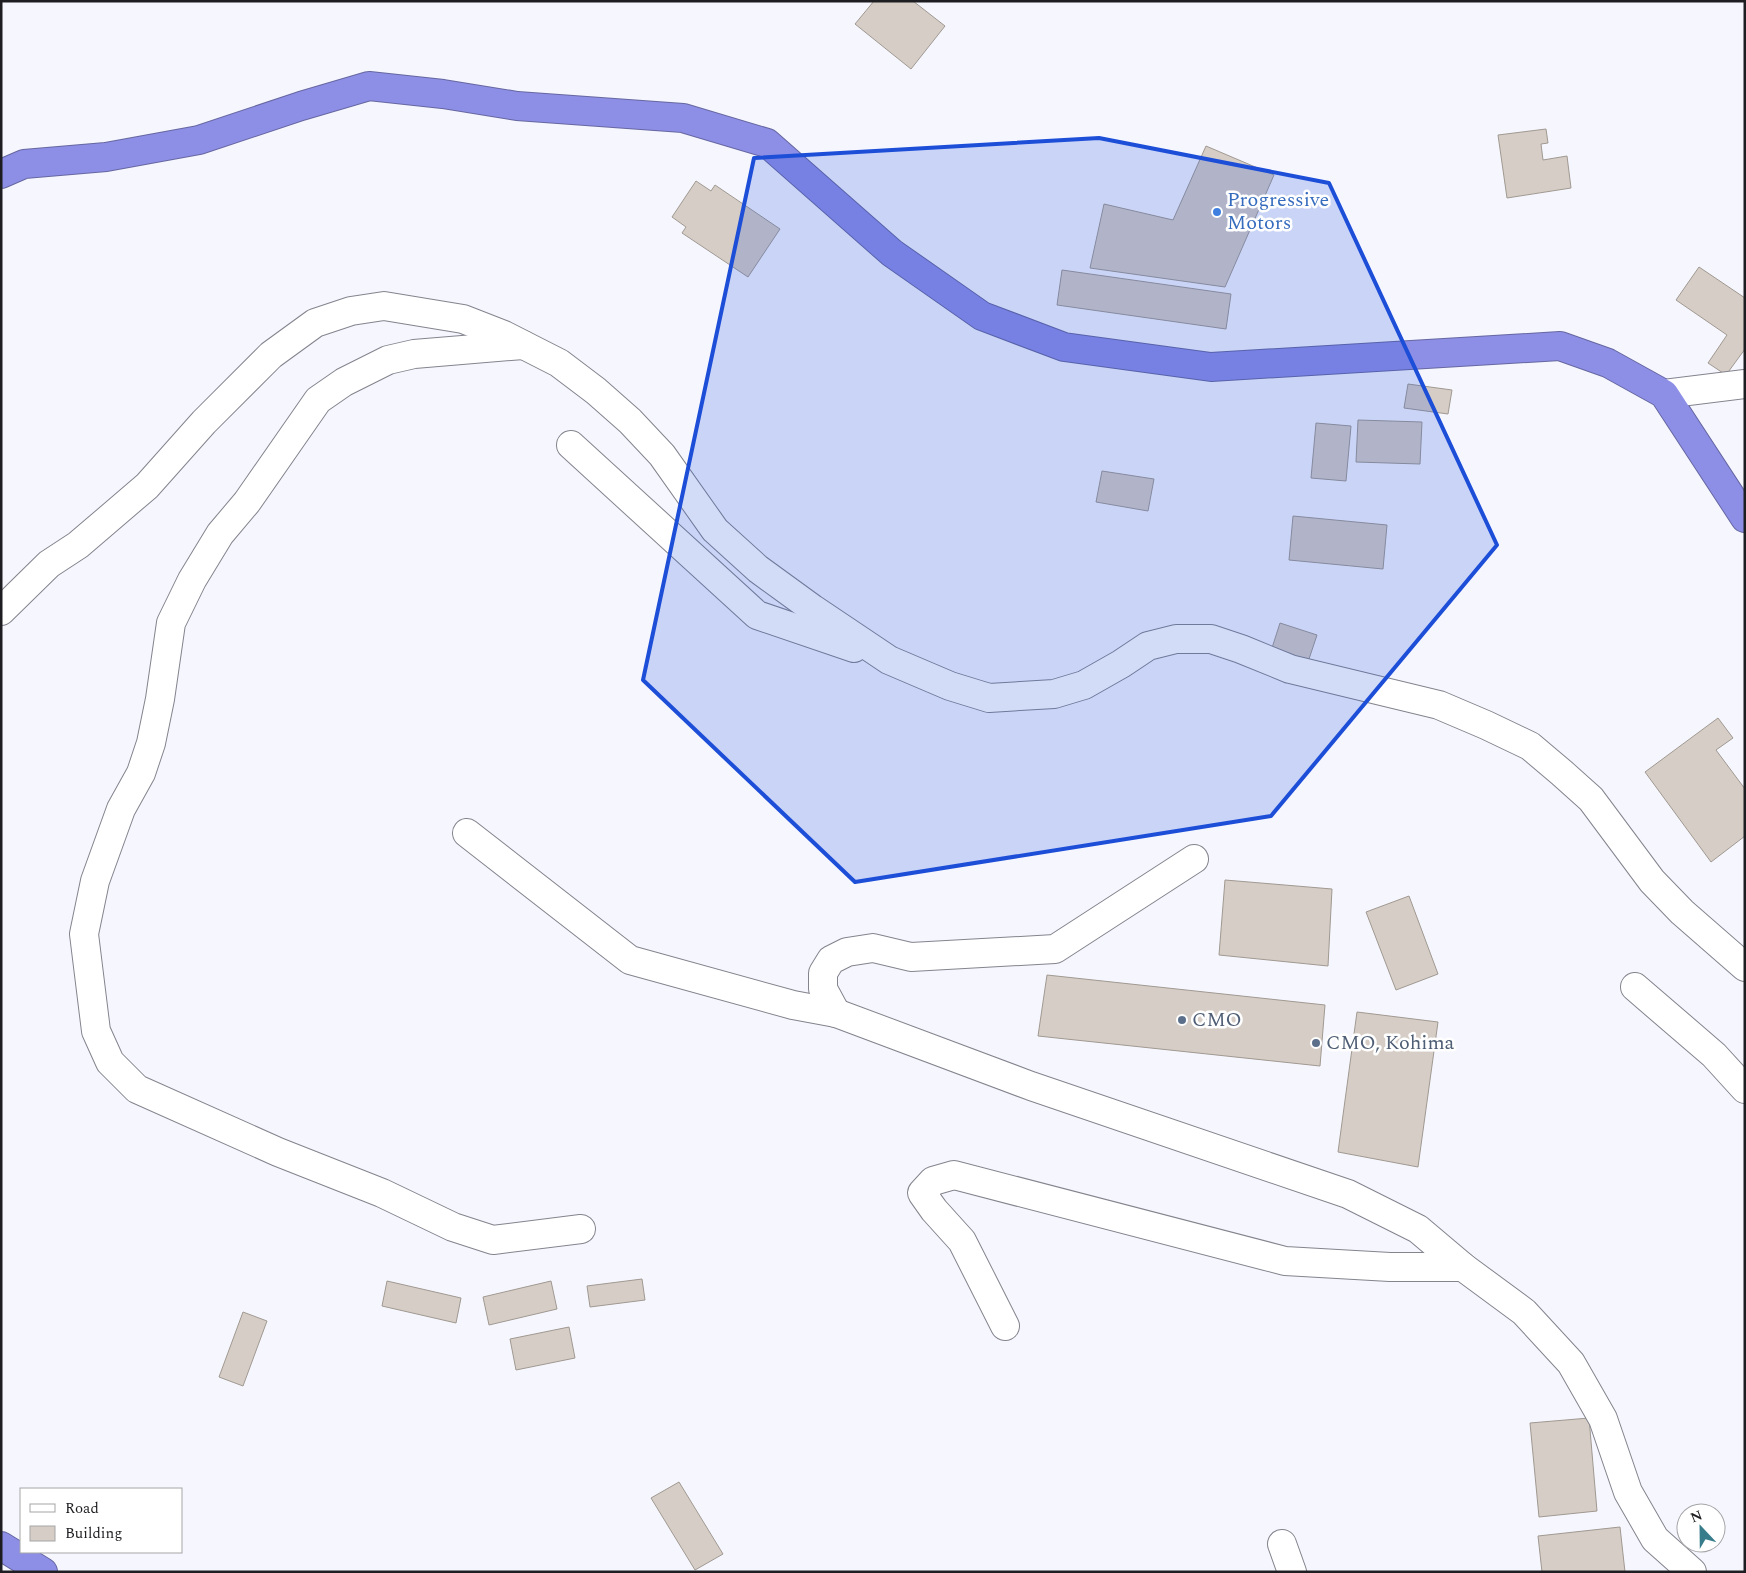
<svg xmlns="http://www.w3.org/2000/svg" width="1746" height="1573" viewBox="0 0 1746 1573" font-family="Spectral,serif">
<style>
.building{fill:#d6cec6;stroke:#a09991}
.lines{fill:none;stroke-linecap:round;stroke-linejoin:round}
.minor-casing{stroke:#83848d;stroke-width:30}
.highway-casing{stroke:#6667a1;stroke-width:30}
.minor{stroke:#fff;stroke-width:28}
.highway{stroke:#8d8ee6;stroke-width:28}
.marked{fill:#1d4ed8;fill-opacity:0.2;stroke:#1d4ed8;stroke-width:4;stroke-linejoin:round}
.shop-dot{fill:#3f7fe0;stroke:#fff;stroke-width:2}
.service-dot{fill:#5c6f8a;stroke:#fff;stroke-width:2}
.labels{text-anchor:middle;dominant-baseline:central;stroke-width:5;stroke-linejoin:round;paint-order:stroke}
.shop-label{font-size:20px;fill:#366cbe;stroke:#fff;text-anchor:start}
.service-label{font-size:20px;fill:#4e5e75;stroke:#fff;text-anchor:start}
</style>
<rect width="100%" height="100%" fill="#f6f6ff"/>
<g class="building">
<path d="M874 1H913L945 26 911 69 855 24Z"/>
<path d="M1546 129 1548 143 1541 144 1543 160 1567 156 1571 188 1507 198 1498 135Z"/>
<path d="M1206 146 1274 175 1225 287 1090 268 1104 204 1173 220Z"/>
<path d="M696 181 711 191 715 185 780 229 748 277 682 233 686 227 672 217Z"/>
<path d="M1699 267 1745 298V349L1726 375 1708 363 1727 335 1676 300Z"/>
<path d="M1062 270 1231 294 1226 329 1057 305Z"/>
<path d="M1408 384 1452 390 1448 414 1404 408Z"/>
<path d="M1358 420 1422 422 1420 464 1356 462Z"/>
<path d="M1316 423 1351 426 1346 481 1311 478Z"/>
<path d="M1102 471 1154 479 1148 511 1096 502Z"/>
<path d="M1293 516 1387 525 1383 569 1289 560Z"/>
<path d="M1280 623 1317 635 1308 662 1271 651Z"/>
<path d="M1718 718 1733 738 1716 750 1745 789V836L1711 862 1645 772Z"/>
<path d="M1225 880 1332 889 1328 966 1219 955Z"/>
<path d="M1409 896 1438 974 1396 990 1366 912Z"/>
<path d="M1047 975 1325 1005 1320 1066 1038 1036Z"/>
<path d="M1357 1012 1438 1022 1418 1167 1338 1152Z"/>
<path d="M642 1279 645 1300 590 1307 587 1286Z"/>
<path d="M387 1281 461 1298 456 1323 382 1306Z"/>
<path d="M551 1281 557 1309 489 1325 483 1297Z"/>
<path d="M243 1312 267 1321 243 1386 219 1377Z"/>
<path d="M569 1327 575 1358 516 1370 510 1339Z"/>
<path d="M1589 1418 1597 1511 1539 1517 1530 1423Z"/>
<path d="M679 1482 723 1554 695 1570 651 1498Z"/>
<path d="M1620 1527 1625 1572H1542L1538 1536Z"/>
</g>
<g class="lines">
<defs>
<g id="minor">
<path d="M523 345 414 354 388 360 344 382 318 400 247 502 220 534 192 580 171 623 160 699 151 743 141 773 121 809 95 881 84 934 96 1031 110 1062 137 1089 278 1152 382 1193 453 1227 493 1240 581 1229"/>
<path d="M1664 394 1745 384"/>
<path d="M571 445 757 615 854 648"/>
<path d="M1 611 49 564 78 545 147 486 204 422 271 355 315 323 351 311 384 306 463 319 504 335 559 363 596 391 630 421 662 455 715 530 758 569 813 609 889 660 950 686 989 698 1054 694 1084 685 1121 664 1148 646 1176 639H1211L1241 649 1290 669 1439 705 1486 725 1530 746 1562 773 1591 799 1652 881 1682 912 1745 967"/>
<path d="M467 833 630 960 793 1005 836 1013 1031 1086 1348 1194 1418 1229 1463 1267 1524 1312 1571 1363 1603 1419 1628 1492 1655 1539 1692 1572"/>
<path d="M1635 987 1714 1055 1745 1089"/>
<path d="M836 1013 823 989V973L831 960 847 952 873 948 911 957 1055 949 1194 859"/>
<path d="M1005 1326 962 1241 934 1210 922 1193 933 1181 954 1175 1285 1261 1390 1267H1463"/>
<path d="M1282 1544 1292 1572"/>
</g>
<g id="highway">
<path d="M1 174 24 164 106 157 199 140 301 106 369 86 443 94 517 106 683 118 767 143 892 253 982 316 1064 347 1211 367 1560 346 1608 363 1664 394 1745 518"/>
<path d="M1 1546 43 1572"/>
</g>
</defs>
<use href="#minor" class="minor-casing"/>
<use href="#highway" class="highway-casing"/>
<use href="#minor" class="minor"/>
<use href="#highway" class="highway"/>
</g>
<path class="marked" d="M1099 138 1329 183 1497 545 1271 816 855 882 643 680 754 158Z"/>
<circle class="shop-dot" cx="1217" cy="212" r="5"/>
<g class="service-dot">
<circle cx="1182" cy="1020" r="5"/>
<circle cx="1316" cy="1043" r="5"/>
</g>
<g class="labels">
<g class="shop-label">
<text x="1227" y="200">Progressive<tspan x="1227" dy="23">Motors</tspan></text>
</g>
<g class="service-label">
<text x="1192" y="1020">CMO</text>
<text x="1326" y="1043">CMO, Kohima</text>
</g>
</g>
<rect width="1746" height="1573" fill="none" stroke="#1e1e22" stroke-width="5"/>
<rect x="20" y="1488" width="162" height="65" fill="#ffffff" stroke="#a5a5a7"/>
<rect x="30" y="1504" width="25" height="8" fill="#ffffff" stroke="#a5a5a7"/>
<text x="65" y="1513" font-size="15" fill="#1e1e22">Road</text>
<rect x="30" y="1526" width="25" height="15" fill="#d6cec6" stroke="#a5a5a7"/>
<text x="65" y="1538" font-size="15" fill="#1e1e22">Building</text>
<g transform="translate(1701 1528) rotate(338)"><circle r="24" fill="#ffffff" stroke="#a5a5a7"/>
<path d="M0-4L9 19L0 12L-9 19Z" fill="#377c8b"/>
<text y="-8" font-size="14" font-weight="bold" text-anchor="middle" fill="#1e1e22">N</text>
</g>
</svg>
